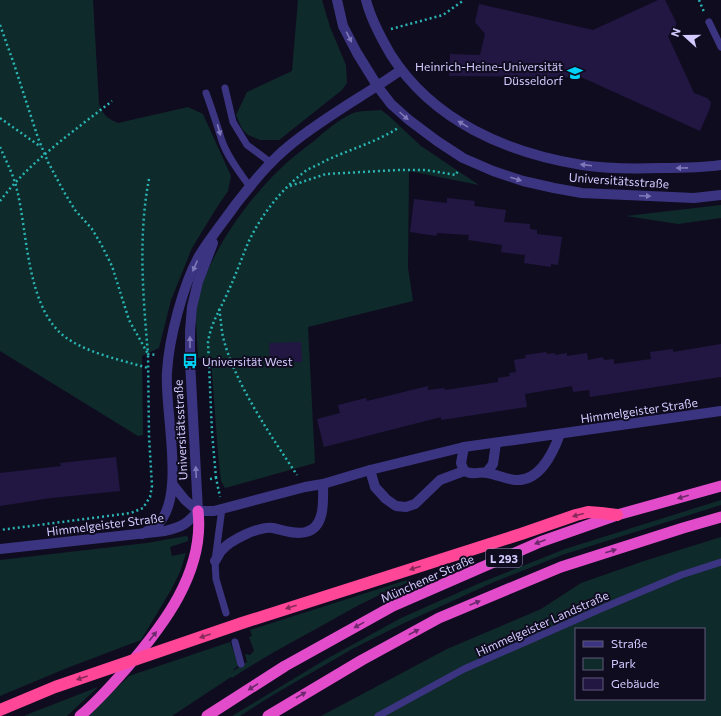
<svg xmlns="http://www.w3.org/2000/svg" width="721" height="716" viewBox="0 0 721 716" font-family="Commissioner,sans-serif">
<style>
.green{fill:#0f2a2a;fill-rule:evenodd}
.building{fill:#221742}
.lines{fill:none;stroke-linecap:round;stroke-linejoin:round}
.path{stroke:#29b5b3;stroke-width:2.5;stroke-dasharray:2 3;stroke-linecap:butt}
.service{stroke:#3b3581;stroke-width:7}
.minor{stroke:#3b3581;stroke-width:10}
.tertiary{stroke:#3b3581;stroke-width:10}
.trunk{stroke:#e24ccb;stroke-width:11}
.motorway{stroke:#ff4697;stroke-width:12}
.oneway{fill:#7f78ba}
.oneway2{fill:#6e296d}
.oneway3{fill:#88295c}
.labels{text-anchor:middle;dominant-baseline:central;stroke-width:4;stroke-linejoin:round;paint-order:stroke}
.shield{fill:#100c20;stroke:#9892bc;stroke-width:1}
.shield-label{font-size:11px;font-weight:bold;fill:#d3cbff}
.poi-label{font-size:12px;fill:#d3cbff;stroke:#100c20;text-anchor:end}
.street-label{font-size:12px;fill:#d3cbff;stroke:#100c20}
</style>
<rect width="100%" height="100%" fill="#100c20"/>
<g class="green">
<path d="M0 0H93L99 104C104 116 107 118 118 123L188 107 203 114 231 176 228 191 217 207 192 248 171 300 159 348 142 356 143 435 138 436 0 351Z"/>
<path d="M298 0H322L330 27 346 65 347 83 342 90 279 140H260L248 135 242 129 236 115 247 92 292 71Z"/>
<path d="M381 110 389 116 421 146 479 185 409 171 408 268 413 301 308 327 315 463 225 488 221 481 218 454 211 359 198 358C197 335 193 310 201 288 215 246 247 201 279 170 290 159 302 150 314 141 325 131 337 121 351 114 360 110 371 111 381 110Z"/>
<path d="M721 205V218L678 224 626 216Z"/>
<path d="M721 500V505L562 555 494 582 404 623 354 648 273 695 240 716H232L323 661 401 618 480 583 565 549Z"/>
<path d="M186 536 188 537V541L170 547 172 556 186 553 180 572 171 590 141 640 67 668 0 696V560L147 543Z"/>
<path d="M721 537V716H321L447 649 541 609 581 583 644 561ZM576 629H704V699H576Z"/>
<path d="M410 579V582C380 593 353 608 325 624 294 641 262 658 232 678L231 677 172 716H88L129 676 230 642 239 665 234 669 233 671 247 662 245 654 250 655 254 651 249 637 252 636 250 630Z"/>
<path d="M98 687 67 716H24L31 713Z"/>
</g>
<g class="building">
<path d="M658 0H665L676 22V26L668 36 694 93 707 98 711 102 710 108 700 131 581 77 449 76 450 54 480 55 485 34 475 22 479 4 593 30Z"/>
<path d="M447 198 475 201 474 206 506 210 504 222 530 224V229L537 230V234L562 237 558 265 551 264V267L524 263 525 255 501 252 502 245 468 240 469 235 437 233 436 236 410 232 414 199 447 203Z"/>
<path d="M301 342 302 362 270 363 269 343Z"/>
<path d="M721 344V377L590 397 589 390 573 392 572 386 525 394 527 407 441 420V417L324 447 317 419 340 413 338 405 366 398 367 401 428 386V390L444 388 445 390 498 382V378L510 376 509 373 516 372 514 360 526 358 525 355 546 352 547 354 555 353V355L567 353V356L587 353 588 360 603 357 604 360 614 359V364L651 359 650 352 673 349V352Z"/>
<path d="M116 457 120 491 51 498 0 506V473L61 466 60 463Z"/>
</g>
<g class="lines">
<g class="path">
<path d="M699 0 704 12"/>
<path d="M0 25 14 64 38 138 48 162 64 192 75 210 92 229 101 244 112 266 129 320 148 354 149 436 152 486 150 497 143 508 131 513 0 530"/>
<path d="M391 29 443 15 464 0"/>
<path d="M0 118 41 147"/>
<path d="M0 147C6 161 14 176 17 190 28 233 26 311 68 339 91 354 121 360 148 368"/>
<path d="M149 179C138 236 143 296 148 354L156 355"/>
<path d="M290 186 326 174 398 170H426L456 175 458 170"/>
<path d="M0 201C30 161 73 132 112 101"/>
<path d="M219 309C221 318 221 328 223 337 234 382 271 436 297 475"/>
<path d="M216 478 212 432 208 342C211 323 220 310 227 294 235 277 241 260 248 243 261 215 282 188 307 170 312 167 318 165 323 162 347 150 375 143 398 128"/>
<path d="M210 479 216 478 220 497"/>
</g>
<g class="service">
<path d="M709 22 721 47"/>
<path d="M225 88 233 122 247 145 270 162"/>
<path d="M206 93C212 109 217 125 222 141 228 158 240 173 250 187"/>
<path d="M222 508 215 561 216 579 226 613"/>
<path d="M235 642 241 664"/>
<path d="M378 716 464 669 605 607 681 575 721 562"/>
</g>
<g class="minor">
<path d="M464 447 461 463 464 471"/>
<path d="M370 470 375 487 386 499 396 506 406 507 415 504 440 480 464 471C474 476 479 471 488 473 497 475 506 479 515 480 540 482 553 453 560 434"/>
<path d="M486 473 493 464 496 443"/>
<path d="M198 511H214L305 487 323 484 370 470 464 447 721 411"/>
<path d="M215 561C217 558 219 554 221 551 230 540 259 526 273 528 283 530 295 535 306 532 326 527 323 499 323 484"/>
</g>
<g class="tertiary">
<path d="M337 0 343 26 357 53 378 87 391 104 409 120 437 141 463 158 493 171 523 181 554 188 582 193 694 198 721 195"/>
<path d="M366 0C371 20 381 38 391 55 433 121 507 153 582 165 608 169 634 169 661 168 681 168 701 168 721 165"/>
<path d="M173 485 185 500 198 511"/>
<path d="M198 511 190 361V331L192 307 198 282 213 243"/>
<path d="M142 534C147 531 153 528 157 525 187 498 164 410 167 372 169 338 183 285 199 256 210 238 224 221 236 204 252 184 268 163 289 146 324 117 364 96 401 70"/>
<path d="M0 549 165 531C182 527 187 524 198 511"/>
</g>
<g class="trunk">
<path d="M80 716C96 703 111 686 125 670 163 626 205 572 198 511"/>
<path d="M207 716 285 666 393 606 540 542 617 515 721 486"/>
<path d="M268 716 362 660 439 618 561 567 683 528 721 517"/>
</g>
<path class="motorway" d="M0 710 55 687 242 623 521 534 576 515 588 512 601 513 617 515"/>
</g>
<defs><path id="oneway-solid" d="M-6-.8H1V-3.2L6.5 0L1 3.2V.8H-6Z"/></defs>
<g class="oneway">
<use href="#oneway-solid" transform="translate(349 37) rotate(63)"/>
<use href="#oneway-solid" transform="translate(404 116) rotate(42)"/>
<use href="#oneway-solid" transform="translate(463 124) rotate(-149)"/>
<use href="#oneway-solid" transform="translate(219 130) rotate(74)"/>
<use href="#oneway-solid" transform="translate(586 165) rotate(-173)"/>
<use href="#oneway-solid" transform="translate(682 168) rotate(179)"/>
<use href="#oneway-solid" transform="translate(516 179) rotate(18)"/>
<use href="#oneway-solid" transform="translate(645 196) rotate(3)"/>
<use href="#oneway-solid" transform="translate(195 266) rotate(113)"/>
<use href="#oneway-solid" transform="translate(190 342) rotate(-90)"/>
<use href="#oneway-solid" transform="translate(196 472) rotate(-93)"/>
</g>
<g class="oneway2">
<use href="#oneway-solid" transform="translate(683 497) rotate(164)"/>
<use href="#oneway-solid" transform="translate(540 542) rotate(159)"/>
<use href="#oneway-solid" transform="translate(611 551) rotate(-18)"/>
<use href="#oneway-solid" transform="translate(475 603) rotate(-23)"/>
<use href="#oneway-solid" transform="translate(359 625) rotate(151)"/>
<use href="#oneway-solid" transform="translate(414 632) rotate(-28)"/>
<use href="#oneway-solid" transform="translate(153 636) rotate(-51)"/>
<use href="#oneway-solid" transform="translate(253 687) rotate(147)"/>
<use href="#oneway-solid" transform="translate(301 695) rotate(-30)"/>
</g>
<g class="oneway3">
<use href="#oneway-solid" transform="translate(578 515) rotate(165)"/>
<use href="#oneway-solid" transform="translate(415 568) rotate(162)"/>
<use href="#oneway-solid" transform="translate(291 607) rotate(162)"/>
<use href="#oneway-solid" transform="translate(205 636) rotate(161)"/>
<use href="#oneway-solid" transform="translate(82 678) rotate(161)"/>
</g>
<defs>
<symbol id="university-bare" viewBox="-9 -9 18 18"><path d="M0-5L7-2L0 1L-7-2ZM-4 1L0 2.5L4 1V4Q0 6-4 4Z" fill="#00d3f6" stroke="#100c20" stroke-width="2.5" paint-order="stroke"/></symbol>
<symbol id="bus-bare" viewBox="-9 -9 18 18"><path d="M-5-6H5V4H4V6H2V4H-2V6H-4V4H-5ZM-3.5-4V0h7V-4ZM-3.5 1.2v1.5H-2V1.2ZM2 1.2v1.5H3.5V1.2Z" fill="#00d3f6" stroke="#100c20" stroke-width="2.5" paint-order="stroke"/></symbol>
</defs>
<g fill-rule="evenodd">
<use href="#university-bare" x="564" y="62" width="22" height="22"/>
<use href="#bus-bare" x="179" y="350" width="22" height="22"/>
</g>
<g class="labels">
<rect class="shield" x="486" y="549" width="36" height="18" rx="3"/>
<g class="shield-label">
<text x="504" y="558">L 293</text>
</g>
<g class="poi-label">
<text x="563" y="66">Heinrich-Heine-Universität<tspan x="563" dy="14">Düsseldorf</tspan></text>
<text x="202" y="361" text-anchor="start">Universität West</text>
</g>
<g class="street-label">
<text transform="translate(619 180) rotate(4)">Universitätsstraße</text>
<text transform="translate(639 410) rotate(-8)">Himmelgeister Straße</text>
<text transform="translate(180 430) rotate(-93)">Universitätsstraße</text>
<text transform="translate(105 524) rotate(-7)">Himmelgeister Straße</text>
<text transform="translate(427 578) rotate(-24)">Münchener Straße</text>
<text transform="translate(542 623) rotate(-24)">Himmelgeister Landstraße</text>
</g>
</g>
<rect x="575" y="628" width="130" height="72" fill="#100c20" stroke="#5e5879"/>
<rect x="583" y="641" width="20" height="6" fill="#3b3581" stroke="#5e5879"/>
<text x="611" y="648" font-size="12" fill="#d3cbff">Straße</text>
<rect x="583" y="658" width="20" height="12" fill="#0f2a2a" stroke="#5e5879"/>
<text x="611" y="668" font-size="12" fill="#d3cbff">Park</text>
<rect x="583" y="678" width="20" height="12" fill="#221742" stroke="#5e5879"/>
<text x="611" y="688" font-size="12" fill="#d3cbff">Gebäude</text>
<g transform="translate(685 36) rotate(291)" stroke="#100c20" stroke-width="3" paint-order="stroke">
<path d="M0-3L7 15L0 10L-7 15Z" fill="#d3cbff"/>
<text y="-6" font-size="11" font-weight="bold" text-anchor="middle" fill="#d3cbff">N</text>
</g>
</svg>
